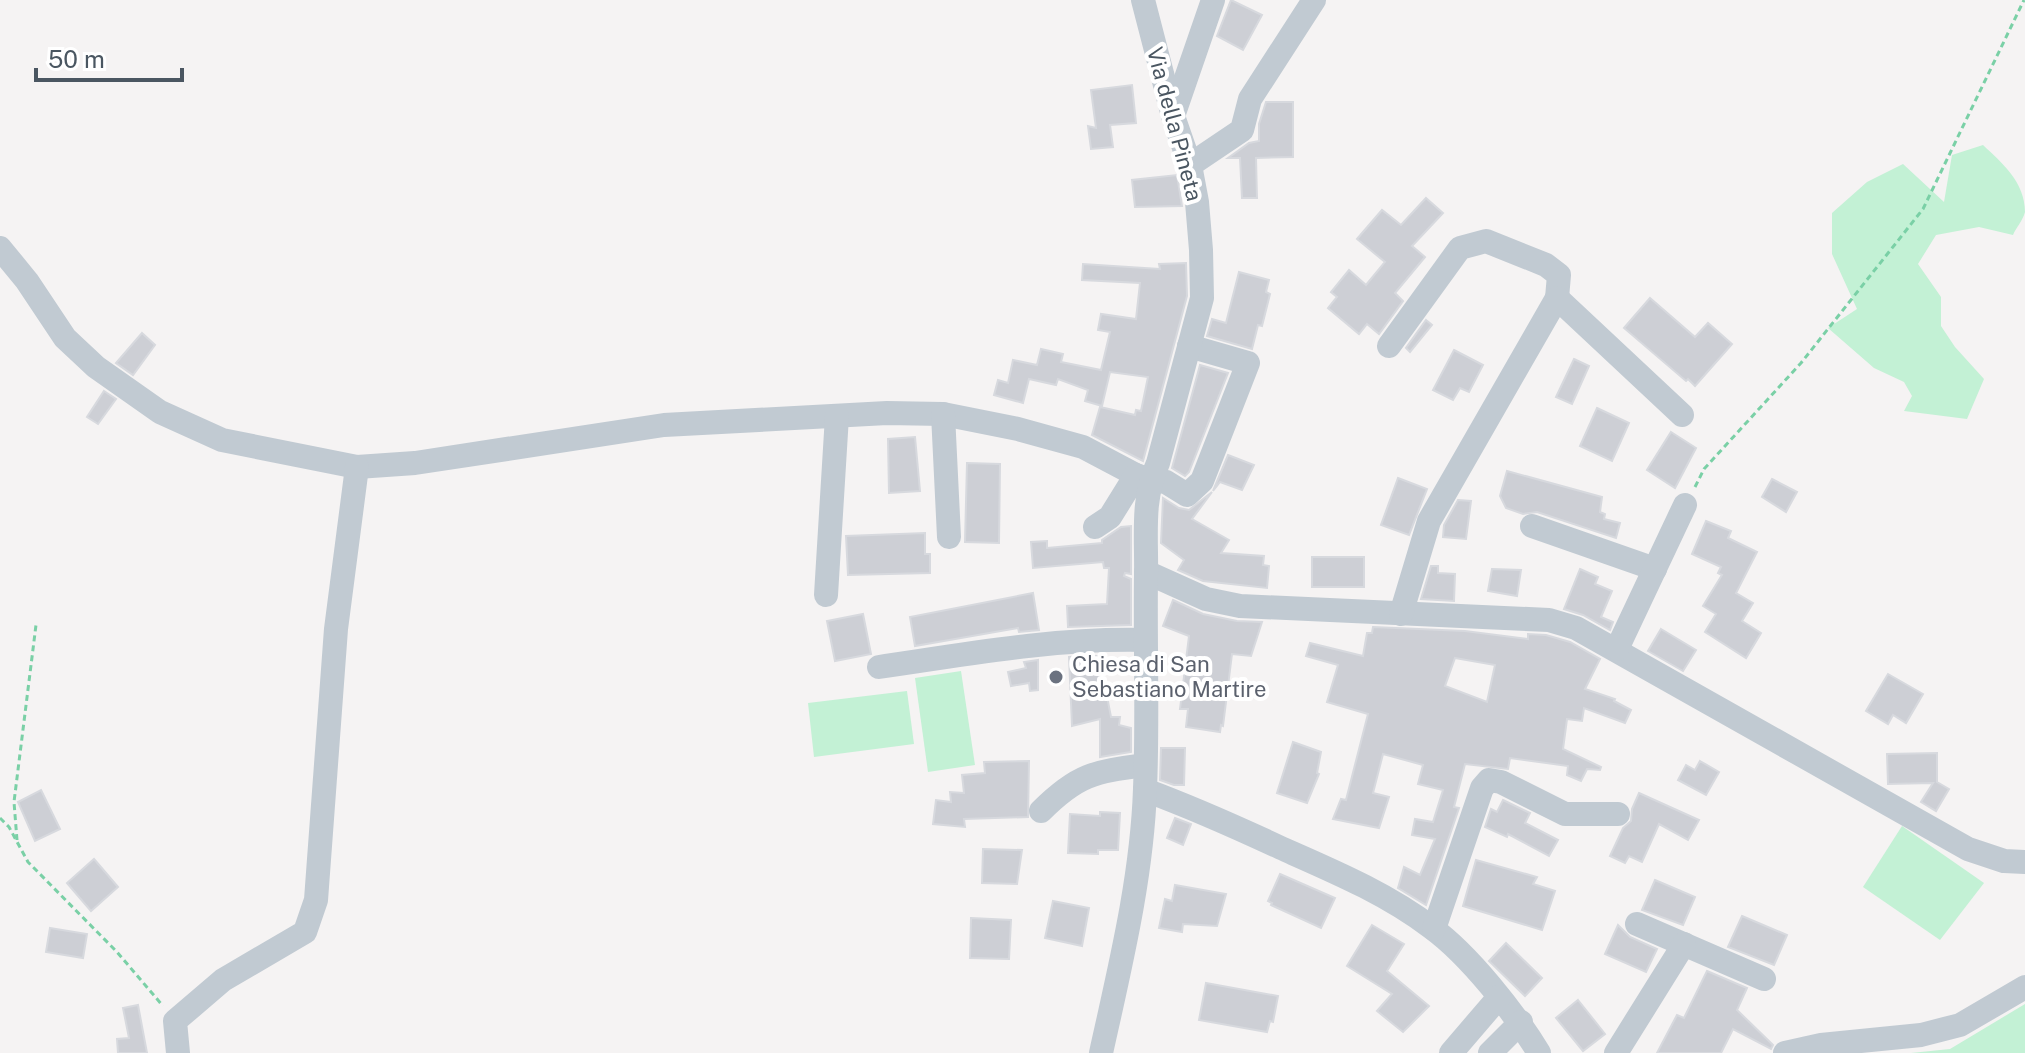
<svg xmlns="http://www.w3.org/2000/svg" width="2025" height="1053" viewBox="0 0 2025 1053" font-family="'Public Sans',sans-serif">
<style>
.green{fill:#c3f1d5}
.building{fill:#cdcfd5;stroke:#d7d9de;stroke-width:2;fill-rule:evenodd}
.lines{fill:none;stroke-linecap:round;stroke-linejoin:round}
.path{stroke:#7ad0a6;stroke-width:3;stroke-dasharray:6 4;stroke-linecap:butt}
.minor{stroke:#c1cad2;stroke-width:24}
.worship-dot{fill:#6b7280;stroke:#fff;stroke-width:3}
.labels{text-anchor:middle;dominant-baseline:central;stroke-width:8;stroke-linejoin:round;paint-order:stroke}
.street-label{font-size:22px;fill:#4a5661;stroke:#fff}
.worship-label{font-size:22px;fill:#5b616d;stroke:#fff;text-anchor:start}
</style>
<rect width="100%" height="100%" fill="#f5f3f3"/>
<g class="green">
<path d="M1983 145C2002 163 2025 182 2025 212 2023 220 2016 228 2013 235L1979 227 1936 235 1918 264 1941 297V326L1955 347 1984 379 1967 419 1904 411 1912 396 1904 382 1874 368 1828 328 1857 309 1832 254V213L1867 182 1903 164 1944 202 1952 155Z"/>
<path d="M961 671 975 765 928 772 915 678Z"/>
<path d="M907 691 914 744 814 757 808 703Z"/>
<path d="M1902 826 1984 883 1940 940 1863 887Z"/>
<path d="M2025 1004V1053H1911L1950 1049Z"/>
</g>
<g class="building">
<path d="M1231 0 1262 15 1243 50 1217 36Z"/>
<path d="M1132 85 1136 123 1110 125 1113 147 1091 149 1088 126 1096 128 1091 90Z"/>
<path d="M1266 102H1293V157L1256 158 1257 198H1242L1240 158H1228L1249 143 1259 141V124Z"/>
<path d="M1177 175 1182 206 1135 207 1132 180Z"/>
<path d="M1426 198 1443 213 1412 246 1425 257 1395 293 1403 301 1379 334 1367 324 1359 334 1328 308 1337 297 1331 292 1349 270 1366 285 1385 262 1357 239 1382 210 1401 225Z"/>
<path d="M1186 263 1187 296 1143 461 1092 435 1100 407 1135 415 1136 410 1141 411 1148 377 1110 372 1102 406 1085 401 1088 390 1058 379 1056 385 1029 379 1023 403 994 395 998 380 1008 383 1013 360 1037 365 1041 349 1063 354 1061 362 1101 370 1110 332 1098 330 1101 314 1136 319 1140 283 1082 280 1083 264 1160 269 1159 264Z"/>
<path d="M1239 272 1269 280 1266 292 1270 294 1262 326 1258 325 1252 349 1207 336 1212 319 1226 323Z"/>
<path d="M1650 298 1695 337 1708 323 1732 344 1695 386 1688 379 1686 381 1624 328Z"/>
<path d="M1426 320 1432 325 1410 352 1406 348Z"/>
<path d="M142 333 155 345 133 375 116 363Z"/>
<path d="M1454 350 1483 365 1469 392 1460 388 1453 400 1433 390Z"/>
<path d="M1574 359 1589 366 1572 404 1556 397Z"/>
<path d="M1200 365 1228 373 1189 472 1185 476 1172 468Z"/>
<path d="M104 391 116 399 98 424 87 417Z"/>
<path d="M1597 408 1629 423 1612 461 1580 446Z"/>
<path d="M1671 432 1696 448 1675 488 1647 470Z"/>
<path d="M915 437 920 491 889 493 888 439Z"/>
<path d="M1228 455 1254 465 1242 490 1220 482 1213 491Z"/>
<path d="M967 463 1000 464 999 543 965 542Z"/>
<path d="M1507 471 1602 497 1600 512 1605 514 1604 519 1620 523 1616 538 1537 512 1523 514 1506 508 1500 496Z"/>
<path d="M1398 478 1427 489 1409 535 1381 525Z"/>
<path d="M1772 479 1797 492 1786 512 1762 497Z"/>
<path d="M1212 492 1192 519 1229 540 1221 553 1264 556 1263 565 1269 566 1267 588 1203 581 1178 570 1184 560 1161 543 1163 498 1179 508 1189 510Z"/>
<path d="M1458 500 1471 501 1466 539 1443 537 1444 525Z"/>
<path d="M1706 521 1731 531 1728 538 1757 552 1736 593 1753 603 1742 621 1761 633 1746 658 1705 632 1716 614 1703 606 1722 575 1718 573 1721 567 1692 554Z"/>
<path d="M1131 526V574L1125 573 1124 576 1131 579V625L1068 627 1067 606 1107 604 1109 568H1104L1103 562 1033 568 1031 542 1047 541V548L1102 543V540L1121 527Z"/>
<path d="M925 533V554H930V573L848 575 846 536Z"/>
<rect x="1312" y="557" width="52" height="30"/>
<path d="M1431 566H1438V573L1455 574 1454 601 1421 599Z"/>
<path d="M1492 569 1521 570 1517 596 1488 591Z"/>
<path d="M1580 569 1598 577 1595 584 1612 591 1601 617 1613 622 1610 630 1583 615 1564 609Z"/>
<path d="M1033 593 1039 630 1019 632 1018 628 915 646 910 617Z"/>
<path d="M1173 600 1203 614 1237 621 1262 622 1251 656 1232 654 1223 726 1221 725 1220 732 1186 727 1188 709H1180L1189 636 1163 626Z"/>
<path d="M863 614 871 654 835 661 827 621Z"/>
<path d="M1373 627 1465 631 1528 639V634L1546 635 1570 642 1600 659 1585 689 1615 699 1614 701 1631 710 1625 723 1584 708 1582 721 1567 719 1563 749 1601 767 1600 770 1587 769 1581 781 1567 775 1568 766 1510 758 1508 769 1465 764 1454 807 1459 808 1426 905 1398 888 1404 867 1420 875 1435 839 1412 835 1415 819 1433 822 1443 790 1418 784 1423 765 1383 754 1373 793 1389 797 1379 828 1333 819 1341 799 1346 800 1368 714 1327 702 1338 665 1306 656 1310 643 1363 656 1367 633H1372ZM1455 658 1495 665 1487 702 1445 686Z"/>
<path d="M1661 629 1696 650 1683 671 1648 651Z"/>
<path d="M1099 656 1111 717H1120L1119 725 1131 728V752L1100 757V719L1072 726 1069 657Z"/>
<path d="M1038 660V690L1030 691 1029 683 1011 686 1008 672 1026 668 1024 662Z"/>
<path d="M1888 674 1923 694 1906 723 1893 715 1888 724 1866 711Z"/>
<path d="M1293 742 1321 752 1317 773 1319 774 1307 803 1277 793Z"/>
<path d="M1161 748H1185L1184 785H1174L1160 780Z"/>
<path d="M1937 753V782L1949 789 1936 811 1921 802 1933 783 1888 784 1887 754Z"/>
<path d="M1029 761 1028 817 964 819 965 827 933 824 936 800 951 802 950 792 964 793 962 775 985 773 984 762Z"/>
<path d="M1700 761 1719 772 1706 795 1678 780 1686 765 1695 770Z"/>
<path d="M41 790 60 829 35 841 18 802Z"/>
<path d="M1639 793 1699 820 1688 840 1659 824 1642 862 1629 856 1625 863 1610 856 1623 828 1631 821 1632 809Z"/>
<path d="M1503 800 1530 813 1525 823 1558 840 1549 856 1508 834 1507 837 1485 827 1491 809 1497 812Z"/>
<path d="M1100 812 1120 813 1118 850H1098V854L1068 853 1070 814 1100 816Z"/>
<path d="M1175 818 1191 824 1183 845 1167 838Z"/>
<path d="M983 849 1022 850 1017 884 982 883Z"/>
<path d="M94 859 118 887 91 911 67 883Z"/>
<path d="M1476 860 1537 877 1533 884 1555 891 1542 930 1463 906Z"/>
<path d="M1280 874 1335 898 1321 928 1271 905 1272 903 1268 901Z"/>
<path d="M1655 880 1695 897 1683 925 1642 910Z"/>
<path d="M1175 885 1226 894 1217 926 1183 924 1182 932 1159 928 1165 899 1172 901Z"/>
<path d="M1053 901 1089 908 1082 946 1045 938Z"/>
<path d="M1742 916 1787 935 1774 965 1728 947Z"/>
<path d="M971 918 1011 920 1009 959 970 958Z"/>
<path d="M1372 925 1404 944 1387 971 1429 1006 1403 1032 1377 1011 1392 994 1347 966Z"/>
<path d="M1618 925 1630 937 1657 949 1646 972 1605 954Z"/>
<path d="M50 928 87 934 83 958 46 952Z"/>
<path d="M1506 943 1542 978 1525 996 1489 961Z"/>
<path d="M1707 971 1747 988 1737 1010 1773 1045 1771 1049 1733 1029 1721 1053H1657L1677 1015 1684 1018Z"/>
<path d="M1206 983 1278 996 1273 1022 1270 1021 1267 1032 1199 1020Z"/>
<path d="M1578 1000 1605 1034 1583 1051 1556 1018Z"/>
<path d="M138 1005 147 1053H118L117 1039 129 1038 123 1008Z"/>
</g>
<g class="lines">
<g class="path">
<path d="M1695 487 1704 469 1801 363 1923 209 2024 0"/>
<path d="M0 818 9 827 28 862 117 952 163 1006"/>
<path d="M17 840 14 802 36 625"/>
</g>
<g class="minor">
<path d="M1173 116 1213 0"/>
<path d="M1190 165 1242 130 1250 99 1314 0"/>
<path d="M0 248 27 281 65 338 96 367 160 412 222 440 357 467 415 463 664 425 887 413 943 414 1018 429 1083 447 1136 475 1150 480 1166 482 1187 495 1202 481 1248 363 1189 346"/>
<path d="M1389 346 1460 248 1486 241 1546 265 1559 275 1557 298"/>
<path d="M943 414 949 537"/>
<path d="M1532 526 1655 569"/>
<path d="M1095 527 1110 517 1136 475"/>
<path d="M1146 572 1206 599 1240 606 1549 620 1576 628 1968 849 2004 861 2025 862"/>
<path d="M826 595 837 416"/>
<path d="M1401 614 1429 521 1557 298 1682 415"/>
<path d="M1617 649 1685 505"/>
<path d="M879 667C967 654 1055 638 1144 640"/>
<path d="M1145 790C1191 807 1236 827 1281 848 1333 871 1386 893 1432 928 1469 955 1515 1013 1539 1053"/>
<path d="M1041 811C1078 774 1094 772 1145 765"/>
<path d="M1637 924 1764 979"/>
<path d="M1434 929 1482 788 1489 780 1501 782 1565 814H1618"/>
<path d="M178 1053 175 1021 223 980 305 932 316 900 336 629 357 467"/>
<path d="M1101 1053C1120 967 1142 878 1145 789 1148 718 1145 647 1146 576 1147 537 1141 500 1158 463L1202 298 1201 250 1197 202 1190 165 1173 116 1143 0"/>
<path d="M1451 1053 1499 997"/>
<path d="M1490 1053 1521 1022"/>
<path d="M1616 1053 1684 944"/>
<path d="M1785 1053 1821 1045 1921 1035 1960 1025 2025 987"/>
</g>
</g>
<circle class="worship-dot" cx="1056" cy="677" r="8"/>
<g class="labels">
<g class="street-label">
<text transform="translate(1175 124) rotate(75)">Via della Pineta</text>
</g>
<g class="worship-label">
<text x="1072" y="664">Chiesa di San<tspan x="1072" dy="25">Sebastiano Martire</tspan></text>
</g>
</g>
<path d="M36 68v12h146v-12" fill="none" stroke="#4a5661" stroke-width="4"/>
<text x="48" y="68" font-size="24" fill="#4a5661" stroke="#ffffff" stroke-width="6" paint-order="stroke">50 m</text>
</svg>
